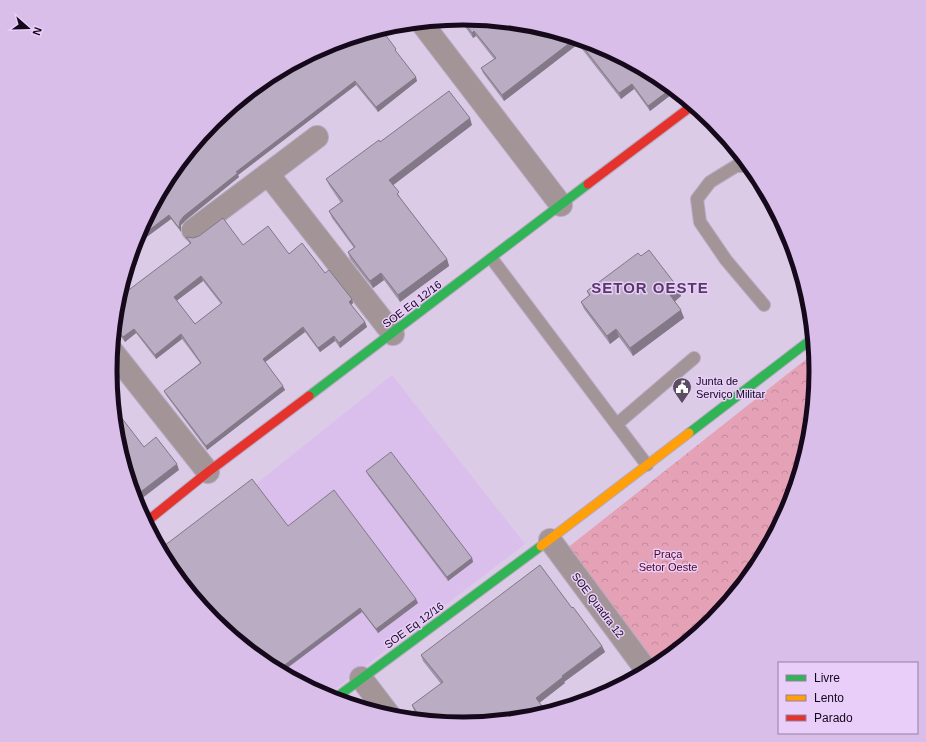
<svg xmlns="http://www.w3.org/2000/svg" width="926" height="742" viewBox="0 0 926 742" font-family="Helvetica,sans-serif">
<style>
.built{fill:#dabeec}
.park{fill:url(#park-crowns)}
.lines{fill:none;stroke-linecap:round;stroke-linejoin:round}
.lane-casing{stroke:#b7abc0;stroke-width:14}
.street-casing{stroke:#b7abc0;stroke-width:24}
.fast-casing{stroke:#b7abc0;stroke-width:11}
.slow-casing{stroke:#b7abc0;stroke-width:11}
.jam-casing{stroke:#b7abc0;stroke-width:11}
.lane{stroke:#a29497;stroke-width:12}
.street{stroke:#a29497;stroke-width:22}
.fast{stroke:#30b455;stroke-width:9}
.slow{stroke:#ff9f0a;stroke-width:9}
.jam{stroke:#e5322d;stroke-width:9}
.wall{fill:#a094a7;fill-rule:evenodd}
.shaded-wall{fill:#827888}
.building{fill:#baacc2;stroke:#827888;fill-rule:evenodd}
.labels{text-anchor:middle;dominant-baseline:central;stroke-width:3;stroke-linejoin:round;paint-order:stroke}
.street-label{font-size:11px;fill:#15091b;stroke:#e9cefa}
.poi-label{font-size:11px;fill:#15091b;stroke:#e9cefa;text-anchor:start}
.park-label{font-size:11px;fill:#54041b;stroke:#e9cefa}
.district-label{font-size:15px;font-weight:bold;letter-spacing:1px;fill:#563967;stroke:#e9cefa}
.rim{fill:none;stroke:#15091b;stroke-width:5}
</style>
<defs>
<pattern id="park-crowns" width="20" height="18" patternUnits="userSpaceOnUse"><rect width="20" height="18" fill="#e5a1b6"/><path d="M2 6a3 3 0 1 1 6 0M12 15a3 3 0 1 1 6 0" fill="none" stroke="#c4899c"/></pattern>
</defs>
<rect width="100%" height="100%" fill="#dccbe7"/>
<path class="built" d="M392 375 525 544 326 696 267 664 164 558Z"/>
<path class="park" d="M814 353 816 371 809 440 789 506 756 567 712 621 656 666 566 549Z"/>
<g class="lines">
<defs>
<g id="lane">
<path d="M749 166H736L710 182 697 199 700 222 726 260 764 305"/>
<path d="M492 259 647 465"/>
<path d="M617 424 694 358"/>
</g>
<g id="street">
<path d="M421 22 561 205"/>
<path d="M317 137 268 174 393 334"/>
<path d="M193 230 268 174"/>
<path d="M112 351 208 472"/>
<path d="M550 540 647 671"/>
<path d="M361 678 390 716"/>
</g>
<g id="fast">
<path d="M309 396 588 184"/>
<path d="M689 433 813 338"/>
<path d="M334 699 541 546"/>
</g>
<path id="slow" d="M541 546 689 433"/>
<g id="jam">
<path d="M588 184 693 105"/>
<path d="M146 522 208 472 309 396"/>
</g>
</defs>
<use href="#lane" class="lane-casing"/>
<use href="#street" class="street-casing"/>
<use href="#fast" class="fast-casing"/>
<use href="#slow" class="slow-casing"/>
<use href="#jam" class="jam-casing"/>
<use href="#lane" class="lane"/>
<use href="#street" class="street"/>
<use href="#fast" class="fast"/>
<use href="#slow" class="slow"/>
<use href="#jam" class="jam"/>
</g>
<g class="wall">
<path d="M459 18H463L532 25 598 45 659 78 676 91 650 111 634 89 621 99 578 44 504 101 483 73 481 68 494 59 476 36 473 38Z"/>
<path d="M397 53 417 81 378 112 356 85 238 175 239 177 186 220 181 225V232L171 219 133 247 137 236 170 175 398 53Z"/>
<path d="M472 125 393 185 401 199 447 259 449 266 400 302 384 280 373 288 350 259 348 252 354 248 332 218 329 211 341 203 329 185 326 179 380 142Z"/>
<path d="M186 237 243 245 289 254 325 273 352 299 353 303 351 305 365 322 367 327 340 348 335 341 320 352 305 332 265 362 285 390 207 450 166 395 164 391 200 363 182 339 156 359 136 333 125 342 114 328 117 302 190 244 188 241ZM203 281 221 304 195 324 176 301Z"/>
<path d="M641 256 679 289 681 296 675 301 684 318 633 356 619 337 610 344 584 309 581 302 589 296 587 291Z"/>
<path d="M366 471 472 558 473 562 448 581 368 475Z"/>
<path d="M288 526 416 599 418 603 378 633 362 612Z"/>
<path d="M572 608 602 646 605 652 564 682 565 683 539 703 463 724 420 720 414 711 412 705 441 684 423 661 421 655Z"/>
</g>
<g class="shaded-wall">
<path d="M474 31 476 36 473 38 472 33Z"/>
<path d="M576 38 578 44 504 101 502 95Z"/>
<path d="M416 77 417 81 378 112 376 107Z"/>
<path d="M355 81 356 85 238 175 239 177 186 220 181 225V232L179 228 180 221 184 216 236 172Z"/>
<path d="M632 84 634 89 621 99 619 93Z"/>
<path d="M672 88 676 91 650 111 648 106Z"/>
<path d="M470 118 472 125 392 186 389 180Z"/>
<path d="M169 215 171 219 133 247 136 240Z"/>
<path d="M447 259 449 266 400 302 398 295Z"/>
<path d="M381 273 384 280 373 288 370 281Z"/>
<path d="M201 276 203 281 175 302 174 297Z"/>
<path d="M679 289 681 296 673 303 670 295Z"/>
<path d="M352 299 353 303 350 306 349 302Z"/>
<path d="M681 310 684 318 633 356 630 348Z"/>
<path d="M365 322 367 327 340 348 339 343Z"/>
<path d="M303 327 305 332 264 363 263 359Z"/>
<path d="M134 329 136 333 125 342 123 337Z"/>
<path d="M616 329 619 337 610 344 607 336Z"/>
<path d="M181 334 182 339 156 359 155 355Z"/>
<path d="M334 336 335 341 320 352 318 348Z"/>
<path d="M115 384 117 390 112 393V386Z"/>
<path d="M283 386 285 390 207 450 206 446Z"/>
<path d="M177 464 179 470 136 503 134 497Z"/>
<path d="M472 558 473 562 448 581 447 577Z"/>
<path d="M416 599 418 603 378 633 376 629Z"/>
<path d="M360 608 362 612 282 672 278 670Z"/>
<path d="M602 646 605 652 564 682 565 683 538 704 536 698 562 676Z"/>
</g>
<g class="building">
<path d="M461 18 532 25 598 45 659 78 672 88 648 106 632 84 619 93 576 38 502 95 481 68 496 58 474 31 472 33Z"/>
<path d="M381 29 396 49 395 50 416 77 376 107 355 81 236 172 238 173 184 216 180 221 179 228 169 215 136 240 137 236 170 175 214 121 267 77 328 45Z"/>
<path d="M449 91 470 118 389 180 399 192 397 194 447 259 398 295 381 273 370 281 348 252 355 247 329 211 343 201 326 179 379 140 380 142Z"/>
<path d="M223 218 243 245 268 226 289 254 302 243 325 273 329 270 352 299 349 302 365 322 339 343 334 336 318 348 303 327 263 359 283 386 206 446 164 391 201 363 181 334 155 355 134 329 123 337 114 326 117 302 118 298 191 243 186 237 193 238 199 236ZM201 276 222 303 195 324 174 297Z"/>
<path d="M649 250 679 289 670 295 681 310 630 348 616 329 607 336 581 302 590 295 587 291 638 253 641 256Z"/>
<path d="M111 378 115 384 112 386Z"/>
<path d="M114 408 144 447 156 437 177 464 134 497 117 440Z"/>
<path d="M391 452 472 558 447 577 366 471Z"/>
<path d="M252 479 288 526 334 490 416 599 376 629 360 608 278 670 267 664 213 620 169 567 160 549Z"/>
<path d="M540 565 572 608 573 607 602 646 562 676 563 677 536 698 547 713 532 717 463 724 422 720 412 705 443 682 421 655Z"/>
</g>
<defs>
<symbol id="civic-pin" viewBox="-11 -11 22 30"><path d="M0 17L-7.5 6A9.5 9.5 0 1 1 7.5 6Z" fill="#5b4d62" stroke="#e9cefa"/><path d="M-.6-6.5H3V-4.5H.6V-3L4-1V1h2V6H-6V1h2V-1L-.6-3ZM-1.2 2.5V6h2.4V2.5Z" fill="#fff"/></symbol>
</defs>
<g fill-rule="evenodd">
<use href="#civic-pin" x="671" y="376" width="22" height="30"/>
</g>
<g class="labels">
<g class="street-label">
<text transform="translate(412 304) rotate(-37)">SOE Eq 12/16</text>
<text transform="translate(598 605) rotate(53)">SOE Quadra 12</text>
<text transform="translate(414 625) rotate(-36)">SOE Eq 12/16</text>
</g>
<g class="poi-label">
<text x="696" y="381">Junta de<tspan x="696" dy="13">Serviço Militar</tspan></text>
</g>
<g class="park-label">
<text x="668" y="554">Praça<tspan x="668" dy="13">Setor Oeste</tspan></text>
</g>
<g class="district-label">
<text x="650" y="287">SETOR OESTE</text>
</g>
</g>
<path d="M0 0H926V742H0ZM117 371a346 346 0 1 1 692 0a346 346 0 1 1-692 0Z" fill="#d8bee8" fill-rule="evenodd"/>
<path class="rim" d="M117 371a346 346 0 1 1 692 0a346 346 0 1 1-692 0Z"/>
<rect x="778" y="662" width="140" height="72" fill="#e9cefa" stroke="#947fa1"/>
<rect x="786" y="675" width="20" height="6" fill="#30b455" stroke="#947fa1"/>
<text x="814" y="682" font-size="12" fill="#15091b">Livre</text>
<rect x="786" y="695" width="20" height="6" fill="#ff9f0a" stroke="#947fa1"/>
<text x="814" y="702" font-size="12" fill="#15091b">Lento</text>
<rect x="786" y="715" width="20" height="6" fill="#e5322d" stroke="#947fa1"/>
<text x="814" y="722" font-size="12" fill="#15091b">Parado</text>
<g transform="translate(28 28) rotate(110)" stroke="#e9cefa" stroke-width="3" paint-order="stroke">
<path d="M0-3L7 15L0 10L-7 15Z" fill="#15091b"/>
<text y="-6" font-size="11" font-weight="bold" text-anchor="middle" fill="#15091b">N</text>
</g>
</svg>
